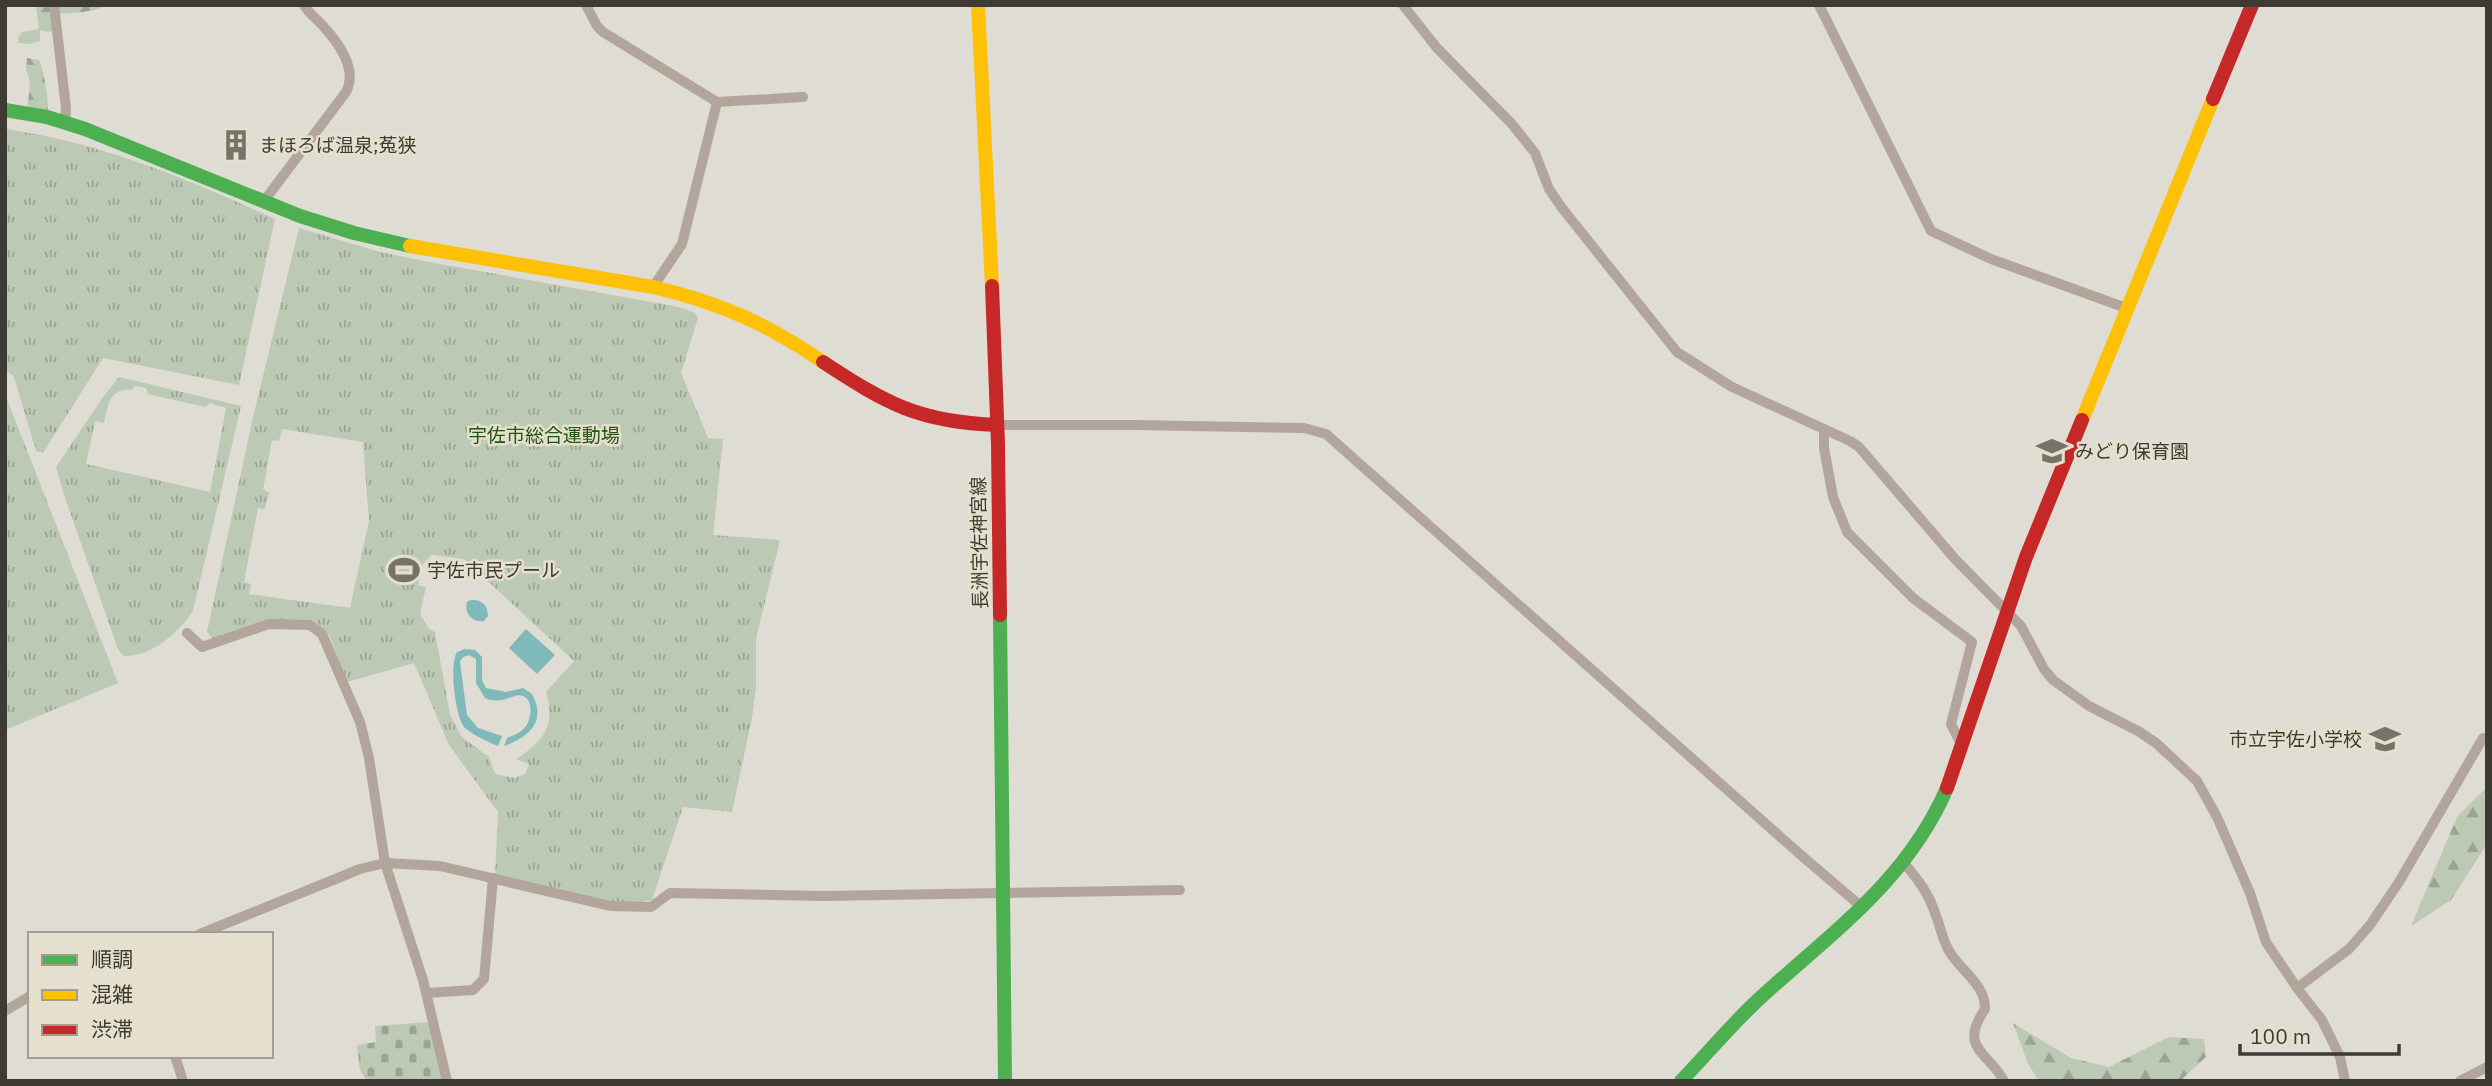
<svg xmlns="http://www.w3.org/2000/svg" width="2492" height="1086" viewBox="0 0 2492 1086" font-family="'IBM Plex Sans','Noto Sans JP',sans-serif">
<style>
.forest{fill:url(#forest-firs)}
.cemetery{fill:url(#cemetery-stones)}
.park{fill:url(#park-tufts);fill-rule:evenodd}
.water{fill:#7fb9ba}
.lines{fill:none;stroke-linecap:round;stroke-linejoin:round}
.street{stroke:#b2a59c;stroke-width:10}
.fast{stroke:#4caf50;stroke-width:14}
.slow{stroke:#ffc107;stroke-width:14}
.jam{stroke:#c62828;stroke-width:14}
.labels{text-anchor:middle;dominant-baseline:central;stroke-width:5;stroke-linejoin:round;paint-order:stroke}
.poi-label{font-size:19px;fill:#3d3b33;stroke:#e5dfcd;text-anchor:start}
.park-label{font-size:19px;fill:#225612;stroke:#e5dfcd}
.street-label{font-size:19px;fill:#3d3b33;stroke:#e5dfcd}
</style>
<defs>
<pattern id="forest-firs" width="22" height="20" patternUnits="userSpaceOnUse" patternTransform="scale(1.75)"><rect width="22" height="20" fill="#bcc9b4"/><path d="M5 1l3.5 6h-7zM16 11l3.5 6h-7z" fill="#9aa493"/></pattern>
<pattern id="cemetery-stones" width="16" height="16" patternUnits="userSpaceOnUse" patternTransform="scale(1.75)"><rect width="16" height="16" fill="#bcc9b4"/><path d="M2 7V4a2 2 0 0 1 4 0v3zM10 15v-3a2 2 0 0 1 4 0v3z" fill="#9aa493"/></pattern>
<pattern id="park-tufts" width="24" height="20" patternUnits="userSpaceOnUse" patternTransform="scale(1.75)"><rect width="24" height="20" fill="#bcc9b4"/><path d="M3 7l-1-3M5 7V3M7 7l1-3M15 17l-1-3M17 17v-4M19 17l1-3" fill="none" stroke="#9aa493"/></pattern>
</defs>
<rect width="100%" height="100%" fill="#dfdcd3"/>
<g class="forest">
<path d="M36 5H106C96 12 70 14 58 13L57 29 49 32 40 30V41L30 44 19 43 18 38 22 32 39 29Z"/>
<path d="M27 58 39 60C44 70 48 96 48 109L42 113 33 111 28 106C28 95 33 80 26 71Z"/>
<path d="M2487 787V844L2451 900 2411 926 2457 817Z"/>
<path d="M2013 1023 2071 1058 2109 1067 2169 1037 2204 1039 2206 1057 2180 1081H2039L2028 1064Z"/>
</g>
<path class="cemetery" d="M429 1022 442 1081H367L360 1070 357 1045 376 1042 375 1026Z"/>
<g class="park">
<path d="M5 129C100 142 188 179 275 219L239 385 103 358 43 453 36 451 14 377 5 369Z"/>
<path d="M299 228 380 252 429 262 679 307 695 313 698 318 681 373 708 438 723 439 713 535 780 540 756 639V688L752 718 732 812 683 807 652 900 624 905 495 876 498 812 449 745 414 663 347 682 329 635 319 626 267 622 214 640 207 632 253 417ZM282 429 363 442 369 521 350 608 249 594 251 584 244 582 258 508 265 509 269 492 263 490 272 440 279 441ZM431 555 464 559 574 661 546 692C556 725 544 741 516 759L529 764 525 774 515 778 495 774 489 757 462 737 450 715 435 632 429 629 420 614 426 587 418 585 423 564Z"/>
<path d="M119 377 241 406 193 611C178 633 152 657 123 656L118 649 63 492 56 467 103 397ZM135 386 146 388 148 394 205 407 210 403 226 408 210 492 86 464 95 421 104 423C108 406 109 388 131 390Z"/>
<path d="M5 394 118 683 5 730Z"/>
</g>
<g class="water">
<path d="M471 600C481 599 488 605 488 616L484 621C473 623 464 614 467 602Z"/>
<path d="M526 629 555 655 537 674 509 648Z"/>
<path d="M465 649 475 650 482 657V680L486 688 506 692 523 688 532 694C547 721 529 737 504 746L507 738C514 735 521 733 526 726 531 719 534 700 523 696 514 692 503 706 485 698L476 683V659L469 655 463 657 460 662 467 715 478 728 502 736 498 746C494 745 468 732 465 728 455 717 449 664 457 652Z"/>
</g>
<g class="lines">
<g class="street">
<path d="M54 5 66 108 65 122"/>
<path d="M586 5 597 26 603 32 717 102 803 97"/>
<path d="M1403 5 1437 48 1511 123 1535 153 1549 189 1562 208 1677 352 1732 387 1850 441 1859 447 1955 559 2021 626 2044 669 2053 680 2089 706 2138 731 2156 743 2197 781 2217 817 2250 893 2266 942 2297 988 2322 1020 2340 1057 2345 1081"/>
<path d="M1819 5 1931 231 1991 259 2129 309"/>
<path d="M264 201 346 92C358 70 339 43 323 26 317 19 309 14 304 5"/>
<path d="M653 287 682 244 717 102"/>
<path d="M997 425H1136L1304 428 1326 434 1802 856 1863 908"/>
<path d="M1824 429V448L1833 497 1847 532 1913 598 1972 642 1951 724 1962 746"/>
<path d="M187 633 202 647 269 624 310 625 322 634 360 722 369 758 385 863 423 980 447 1081"/>
<path d="M1903 862C1917 878 1928 892 1935 913 1940 925 1942 938 1948 949 1958 969 1986 984 1985 1009 1958 1049 1988 1051 2004 1081"/>
<path d="M200 934 360 869 385 863 440 866 610 906 651 907 670 893 823 896 1180 890"/>
<path d="M2297 988 2349 949 2370 925 2399 882 2483 738"/>
<path d="M427 993 473 990 484 979 493 878"/>
<path d="M5 1011 30 996"/>
<path d="M175 1056 183 1081"/>
<path d="M2460 1081 2487 1067"/>
</g>
<g class="fast">
<path d="M5 110 47 117 85 129 300 216 354 233 410 246"/>
<path d="M1000 615 1005 1081"/>
<path d="M1681 1081C1707 1054 1731 1025 1759 999 1831 933 1907 881 1947 788"/>
</g>
<g class="slow">
<path d="M978 5 992 286"/>
<path d="M410 246 653 287C718 302 768 324 823 362"/>
<path d="M2082 420 2213 99"/>
</g>
<g class="jam">
<path d="M2213 99 2252 5"/>
<path d="M992 286 998 444 1000 615"/>
<path d="M823 362C887 404 919 422 997 425"/>
<path d="M1947 788 2026 557 2082 420"/>
</g>
</g>
<defs>
<symbol id="building-bare" viewBox="-9 -9 18 18"><path d="M-4-6H4V6H1V3H-1V6H-4ZM-2.5-4.3h1.7v1.8h-1.7ZM.8-4.3h1.7v1.8H.8ZM-2.5-1h1.7V.8h-1.7ZM.8-1h1.7V.8H.8Z" fill="#76736b" stroke="#e5dfcd" stroke-width="2.5" paint-order="stroke"/></symbol>
<symbol id="school-bare" viewBox="-9 -9 18 18"><path d="M0-5L7-2L0 1L-7-2ZM-4 1L0 2.5L4 1V4Q0 6-4 4Z" fill="#76736b" stroke="#e5dfcd" stroke-width="2.5" paint-order="stroke"/></symbol>
<symbol id="stadium-bare" viewBox="-9 -9 18 18"><path d="M0-5a6.5 5 0 1 0 0 10a6.5 5 0 1 0 0-10ZM-3.5-1.8h7v3.6h-7Z" fill="#76736b" stroke="#e5dfcd" stroke-width="2.5" paint-order="stroke"/></symbol>
</defs>
<g fill-rule="evenodd">
<use href="#building-bare" x="214" y="123" width="44" height="44"/>
<use href="#school-bare" x="2030" y="429" width="44" height="44"/>
<use href="#stadium-bare" x="382" y="548" width="44" height="44"/>
<use href="#school-bare" x="2363" y="717" width="44" height="44"/>
</g>
<g class="labels">
<g class="poi-label">
<text x="259" y="145">まほろば温泉;菟狭</text>
<text x="2075" y="451">みどり保育園</text>
<text x="427" y="570">宇佐市民プール</text>
<text x="2362" y="739" text-anchor="end">市立宇佐小学校</text>
</g>
<g class="park-label">
<text x="544" y="435">宇佐市総合運動場</text>
</g>
<g class="street-label">
<text transform="translate(979 543) rotate(-91)">長洲宇佐神宮線</text>
</g>
</g>
<rect width="2492" height="1086" fill="none" stroke="#3d3b33" stroke-width="14"/>
<rect x="28" y="932" width="245" height="126" fill="#e5dfcd" stroke="#a29d8f" stroke-width="2"/>
<rect x="42" y="955" width="35" height="10" fill="#4caf50" stroke="#a29d8f" stroke-width="2"/>
<text x="91" y="967" font-size="21" fill="#3d3b33">順調</text>
<rect x="42" y="990" width="35" height="10" fill="#ffc107" stroke="#a29d8f" stroke-width="2"/>
<text x="91" y="1002" font-size="21" fill="#3d3b33">混雑</text>
<rect x="42" y="1025" width="35" height="10" fill="#c62828" stroke="#a29d8f" stroke-width="2"/>
<text x="91" y="1037" font-size="21" fill="#3d3b33">渋滞</text>
<path d="M2240 1044v10h159v-10" fill="none" stroke="#3d3b33" stroke-width="3.5"/>
<text x="2250" y="1044" font-size="21" fill="#3d3b33" stroke="#e5dfcd" stroke-width="5" paint-order="stroke">100 m</text>
</svg>
